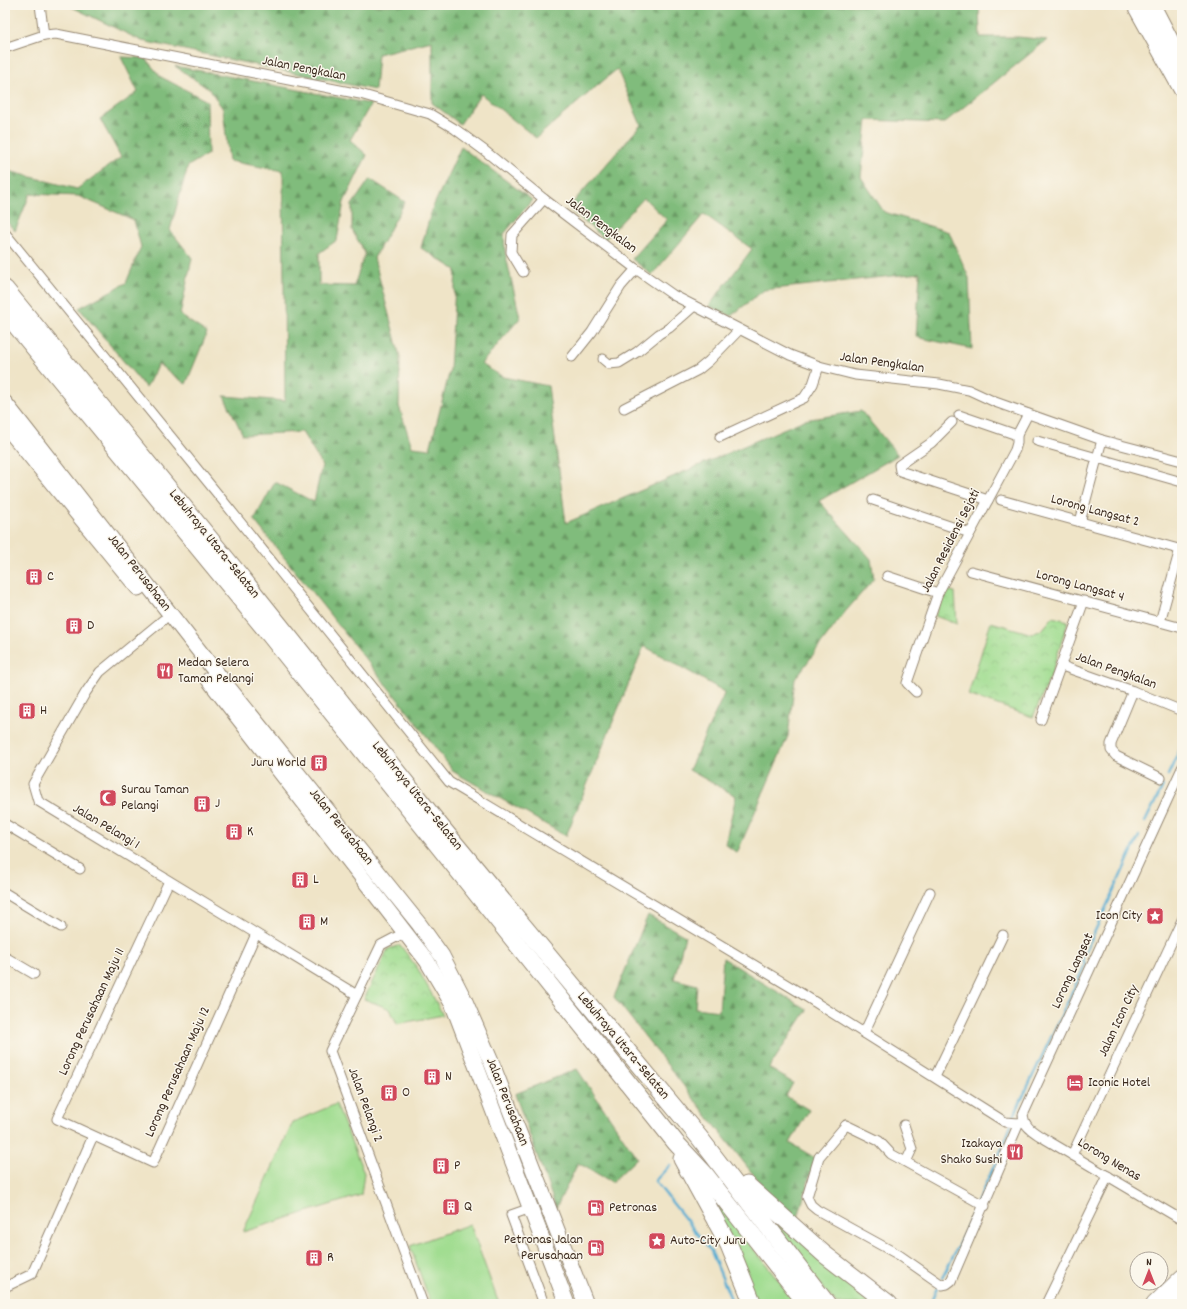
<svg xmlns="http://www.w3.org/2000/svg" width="1187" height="1309" viewBox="0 0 1187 1309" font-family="Dekko,sans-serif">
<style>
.grass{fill:#a1dd91;stroke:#6e8458}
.forest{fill:url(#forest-firs);stroke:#5e734c}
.park{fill:url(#park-crowns);stroke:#6e8458}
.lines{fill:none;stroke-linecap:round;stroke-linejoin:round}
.stream{stroke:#56add3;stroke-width:2.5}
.minor-casing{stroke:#958772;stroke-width:11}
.primary-casing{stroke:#958772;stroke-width:17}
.trunk-casing{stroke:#958772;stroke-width:18}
.motorway-casing{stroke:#958772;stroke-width:19}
.minor{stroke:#fff;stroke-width:9}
.primary{stroke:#fff;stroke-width:15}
.trunk{stroke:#fff;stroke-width:16}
.motorway{stroke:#fff;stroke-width:17}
.labels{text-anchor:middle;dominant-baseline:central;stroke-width:3;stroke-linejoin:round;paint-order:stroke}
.street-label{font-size:14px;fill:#3b2a1e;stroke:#fbf7ec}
.poi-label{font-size:14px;fill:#3b2a1e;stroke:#fbf7ec;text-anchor:start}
</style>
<defs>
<pattern id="forest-firs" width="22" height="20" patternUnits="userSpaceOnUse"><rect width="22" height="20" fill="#80bc7b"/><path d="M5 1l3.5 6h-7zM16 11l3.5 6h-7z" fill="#6a9964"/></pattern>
<pattern id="park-crowns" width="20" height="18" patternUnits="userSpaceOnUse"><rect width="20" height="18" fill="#a1dd91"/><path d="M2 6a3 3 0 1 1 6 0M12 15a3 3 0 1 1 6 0" fill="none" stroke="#8cbe7d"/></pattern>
</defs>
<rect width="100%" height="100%" fill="#fbf7ec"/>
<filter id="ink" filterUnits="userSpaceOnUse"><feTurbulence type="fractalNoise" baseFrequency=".025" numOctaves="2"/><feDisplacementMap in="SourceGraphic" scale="8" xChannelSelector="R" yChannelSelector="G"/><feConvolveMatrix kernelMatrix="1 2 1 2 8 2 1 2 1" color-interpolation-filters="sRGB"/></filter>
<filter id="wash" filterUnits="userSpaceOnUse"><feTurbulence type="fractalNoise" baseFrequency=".012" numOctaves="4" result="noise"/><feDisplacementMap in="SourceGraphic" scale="16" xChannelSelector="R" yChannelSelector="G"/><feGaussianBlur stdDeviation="0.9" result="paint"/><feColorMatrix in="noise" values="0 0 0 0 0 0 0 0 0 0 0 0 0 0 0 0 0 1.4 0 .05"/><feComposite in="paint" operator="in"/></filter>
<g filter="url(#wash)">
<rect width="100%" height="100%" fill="#efe4c7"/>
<g class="grass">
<path d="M336 1104 364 1173 361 1195 243 1232 293 1122Z"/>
<path d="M741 1184 879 1304H836Z"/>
<path d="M711 1196 798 1304H757Z"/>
<path d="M470 1224 499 1304H431L410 1246Z"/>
</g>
<g class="forest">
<path d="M68 5H979L980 37H1018L1047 40 944 123 867 120 861 177 884 212 949 232 969 278 972 349 916 337 920 273 764 290 731 316 709 306 752 249 704 214 652 275 632 259 667 220 644 198 605 239 568 208 641 125 617 69 536 138 481 94 460 124 432 103V41L378 54 375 90 142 41Z"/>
<path d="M121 57 145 58 161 77 207 101 208 154 188 166 170 230 192 258 180 315 207 333 186 384 158 364 146 388 79 308 126 283 141 247 134 220 78 196 30 194 15 231 5 220V170L77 189 121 157 100 119 138 92Z"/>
<path d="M175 66 371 104 350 140 367 155 344 202 337 240 319 253V285L354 286 365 253 352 230V205L370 179 405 202 374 258 400 357 399 406 412 447 430 449 450 370 456 270 421 248 432 209 461 147 532 200 504 234 505 252 520 318 481 364 503 377 548 386 566 523 804 420 861 411 898 455 819 501 871 559 874 579 845 612 795 679 788 736 737 853 725 844 736 796 689 770 725 692 644 646 566 836 454 772 412 717 254 520 275 482 314 502 322 465 302 432 243 435 224 396 285 401 283 171 229 161 223 109 210 90Z"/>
<path d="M648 915 685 936 674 979 697 985 695 1008 719 1011 723 958 807 1010 769 1068 793 1083 786 1096 809 1110 790 1143 815 1158 797 1221 771 1197 614 997Z"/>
<path d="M577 1069 637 1158 612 1182 578 1163 556 1208 515 1094Z"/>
</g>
<g class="park">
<path d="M945 590 955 592 957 624 935 616Z"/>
<path d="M1053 617 1068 621 1051 675 1033 717 968 695 991 622 1032 634 1042 630Z"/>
<path d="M400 945 418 969 443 1015 397 1024 390 1009 364 999 388 949Z"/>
</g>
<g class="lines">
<g class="stream">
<path d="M1168 775 1182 745"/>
<path d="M1145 822 1163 786"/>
<path d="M670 1165 655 1181 711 1251 733 1304"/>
<path d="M942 1278C959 1247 972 1215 986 1183 996 1162 1007 1141 1013 1118L1085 965 1082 959 1139 836"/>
<path d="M930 1304 937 1288"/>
</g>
</g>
</g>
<g filter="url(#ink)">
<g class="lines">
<defs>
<g id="minor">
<path d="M40 5 44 35"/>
<path d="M5 48 44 35 56 34 360 94 430 114 455 129 485 151 544 199 636 269 673 295 790 355 819 366 855 375 939 384 969 390 995 402 1102 440 1182 461"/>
<path d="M5 233 220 497 449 782 799 992 1005 1122 1019 1123 1024 1122"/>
<path d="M523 272 511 252 512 235 544 199"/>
<path d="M572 357 592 332 621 286 636 269"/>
<path d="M603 359 609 364 619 363 637 352 659 334 669 328 694 306"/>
<path d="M624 408 698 370 709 361 739 330"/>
<path d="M959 415 1017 435"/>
<path d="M952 422 931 443 899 465 900 471 988 500"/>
<path d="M720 437 804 398 813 384 819 366"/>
<path d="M1037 441 1182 482"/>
<path d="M873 500 970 533"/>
<path d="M1001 500 1182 550"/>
<path d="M1080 522 1102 440"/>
<path d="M971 571 1182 628"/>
<path d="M887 576 938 593"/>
<path d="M163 620 100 672 86 692 33 784 38 801 357 995"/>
<path d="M1160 622 1180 549"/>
<path d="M1062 666 1133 691 1182 711"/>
<path d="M1133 691 1111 744V750L1116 756 1161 778"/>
<path d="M916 692 907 683 938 593 1015 450 1017 443V435L1028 414"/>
<path d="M1041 720 1084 601"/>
<path d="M1182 768 1023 1115C1024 1126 1031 1130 1040 1136L1182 1220"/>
<path d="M5 824 80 869"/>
<path d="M169 881 57 1119 153 1163 256 934"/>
<path d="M5 893 61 927"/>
<path d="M404 933 381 945 330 1051 423 1304"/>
<path d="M5 957 34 974"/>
<path d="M864 1033 930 892"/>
<path d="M935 1077 1003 935"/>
<path d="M904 1125 912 1149 906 1162"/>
<path d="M1072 1155 1182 920"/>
<path d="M985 1206 891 1154 879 1141 846 1125 819 1157 807 1197 811 1205 817 1210 899 1255 942 1285 947 1284 951 1281 1019 1123"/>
<path d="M531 1208 511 1215 544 1304"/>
<path d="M5 1287 32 1274 93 1136"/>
<path d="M1046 1304 1108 1176"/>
</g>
<g id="primary">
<path d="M5 403 211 666 419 924 442 956 464 999 492 1064 586 1304"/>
<path d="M5 425 138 588"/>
<path d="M209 680 427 961 453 1005 567 1304"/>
<path d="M1154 1304 1182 1277"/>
<path d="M1172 1304 1182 1295"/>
</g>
<g id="trunk">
<path d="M1135 5 1182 90"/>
<path d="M1152 5 1182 63"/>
</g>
<g id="motorway">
<path d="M5 289 241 577 441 827 699 1137 827 1304"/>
<path d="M5 312 270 635 676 1143 704 1173 807 1304"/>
<path d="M682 1159 729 1245 753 1304"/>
<path d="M747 1185 824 1254 889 1304"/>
</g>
</defs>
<use href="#minor" class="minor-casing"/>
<use href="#primary" class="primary-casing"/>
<use href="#trunk" class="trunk-casing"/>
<use href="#motorway" class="motorway-casing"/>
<use href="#minor" class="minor"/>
<use href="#primary" class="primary"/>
<use href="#trunk" class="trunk"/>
<use href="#motorway" class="motorway"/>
</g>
</g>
<defs>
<symbol id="building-square" viewBox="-11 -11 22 22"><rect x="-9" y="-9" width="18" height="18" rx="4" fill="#d1495b" stroke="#fbf7ec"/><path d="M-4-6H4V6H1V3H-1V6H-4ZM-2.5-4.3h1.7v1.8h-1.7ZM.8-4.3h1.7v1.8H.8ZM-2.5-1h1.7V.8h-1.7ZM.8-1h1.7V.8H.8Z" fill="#fff"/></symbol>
<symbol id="restaurant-square" viewBox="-11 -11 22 22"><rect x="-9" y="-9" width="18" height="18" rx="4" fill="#d1495b" stroke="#fbf7ec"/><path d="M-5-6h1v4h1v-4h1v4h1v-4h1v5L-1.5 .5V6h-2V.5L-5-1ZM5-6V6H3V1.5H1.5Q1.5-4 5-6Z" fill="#fff"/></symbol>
<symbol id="mosque-square" viewBox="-11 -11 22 22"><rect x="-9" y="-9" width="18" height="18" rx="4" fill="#d1495b" stroke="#fbf7ec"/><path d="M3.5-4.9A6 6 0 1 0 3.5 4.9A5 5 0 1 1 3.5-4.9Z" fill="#fff"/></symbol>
<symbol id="sight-square" viewBox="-11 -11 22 22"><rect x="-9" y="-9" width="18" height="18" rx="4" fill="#d1495b" stroke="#fbf7ec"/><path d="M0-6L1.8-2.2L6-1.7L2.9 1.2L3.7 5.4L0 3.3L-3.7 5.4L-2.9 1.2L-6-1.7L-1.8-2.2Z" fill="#fff"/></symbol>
<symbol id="hotel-square" viewBox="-11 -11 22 22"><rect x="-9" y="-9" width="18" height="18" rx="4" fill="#d1495b" stroke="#fbf7ec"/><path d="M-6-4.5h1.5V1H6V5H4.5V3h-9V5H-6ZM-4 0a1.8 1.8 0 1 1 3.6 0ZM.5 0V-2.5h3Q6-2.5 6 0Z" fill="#fff"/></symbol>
<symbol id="fuel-square" viewBox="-11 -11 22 22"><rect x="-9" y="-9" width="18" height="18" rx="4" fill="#d1495b" stroke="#fbf7ec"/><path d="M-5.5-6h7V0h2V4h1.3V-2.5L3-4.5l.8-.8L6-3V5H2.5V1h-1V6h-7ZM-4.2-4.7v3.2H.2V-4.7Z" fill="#fff"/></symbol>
</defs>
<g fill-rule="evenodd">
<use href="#building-square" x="24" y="567" width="20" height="20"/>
<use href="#building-square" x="64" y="616" width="20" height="20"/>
<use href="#restaurant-square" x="155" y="661" width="20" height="20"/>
<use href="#building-square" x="17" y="701" width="20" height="20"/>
<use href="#building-square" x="309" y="753" width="20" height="20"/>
<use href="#mosque-square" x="98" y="788" width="20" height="20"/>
<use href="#building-square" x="192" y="794" width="20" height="20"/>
<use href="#building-square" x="224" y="822" width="20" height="20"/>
<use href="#building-square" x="290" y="870" width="20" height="20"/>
<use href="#sight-square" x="1145" y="906" width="20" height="20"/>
<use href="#building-square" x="297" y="912" width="20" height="20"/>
<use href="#building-square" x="422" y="1067" width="20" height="20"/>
<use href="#hotel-square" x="1065" y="1073" width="20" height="20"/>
<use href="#building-square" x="379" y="1083" width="20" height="20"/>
<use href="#restaurant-square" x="1005" y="1142" width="20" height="20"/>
<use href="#building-square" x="431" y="1156" width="20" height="20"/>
<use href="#building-square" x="441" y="1197" width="20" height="20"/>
<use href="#fuel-square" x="586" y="1198" width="20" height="20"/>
<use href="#sight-square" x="647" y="1231" width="20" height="20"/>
<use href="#fuel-square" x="586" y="1238" width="20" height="20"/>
<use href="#building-square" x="304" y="1248" width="20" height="20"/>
</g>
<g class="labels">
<g class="street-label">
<text transform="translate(304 69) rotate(11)">Jalan Pengkalan</text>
<text transform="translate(601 225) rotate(37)">Jalan Pengkalan</text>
<text transform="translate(882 363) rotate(8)">Jalan Pengkalan</text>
<text transform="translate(1095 511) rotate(15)">Lorong Langsat 2</text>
<text transform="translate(951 541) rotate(-63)">Jalan Residensi Sejati</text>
<text transform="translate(214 544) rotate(51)">Lebuhraya Utara–Selatan</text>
<text transform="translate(139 573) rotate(52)">Jalan Perusahaan</text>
<text transform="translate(1080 586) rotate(15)">Lorong Langsat 4</text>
<text transform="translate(1116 671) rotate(20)">Jalan Pengkalan</text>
<text transform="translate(417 796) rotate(51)">Lebuhraya Utara–Selatan</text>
<text transform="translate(106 827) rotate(31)">Jalan Pelangi 1</text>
<text transform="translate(341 827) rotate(51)">Jalan Perusahaan</text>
<text transform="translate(1073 971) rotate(-65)">Lorong Langsat</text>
<text transform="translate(92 1012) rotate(-65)">Lorong Perusahaan Maju 11</text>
<text transform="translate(1119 1021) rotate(-65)">Jalan Icon City</text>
<text transform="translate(623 1046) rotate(50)">Lebuhraya Utara–Selatan</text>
<text transform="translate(178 1072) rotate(-66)">Lorong Perusahaan Maju 12</text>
<text transform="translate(507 1102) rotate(68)">Jalan Perusahaan</text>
<text transform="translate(365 1105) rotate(70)">Jalan Pelangi 2</text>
<text transform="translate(1109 1160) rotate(31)">Lorong Nenas</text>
</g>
<g class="poi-label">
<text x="47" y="577">C</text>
<text x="87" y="626">D</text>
<text x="178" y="663">Medan Selera<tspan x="178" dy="16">Taman Pelangi</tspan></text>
<text x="40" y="711">H</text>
<text x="306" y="763" text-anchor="end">Juru World</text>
<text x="121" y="790">Surau Taman<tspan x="121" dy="16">Pelangi</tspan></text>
<text x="215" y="804">J</text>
<text x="247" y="832">K</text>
<text x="313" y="880">L</text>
<text x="1142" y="916" text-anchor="end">Icon City</text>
<text x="320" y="922">M</text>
<text x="445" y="1077">N</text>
<text x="1088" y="1083">Iconic Hotel</text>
<text x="402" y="1093">O</text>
<text x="1002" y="1144" text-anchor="end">Izakaya<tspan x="1002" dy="16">Shako Sushi</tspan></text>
<text x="454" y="1166">P</text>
<text x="464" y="1207">Q</text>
<text x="609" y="1208">Petronas</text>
<text x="583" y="1240" text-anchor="end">Petronas Jalan<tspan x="583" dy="16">Perusahaan</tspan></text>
<text x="670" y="1241">Auto-City Juru</text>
<text x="327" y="1258">R</text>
</g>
</g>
<rect width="1187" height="1309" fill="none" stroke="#fbf7ec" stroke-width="20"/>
<g transform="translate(1149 1271)"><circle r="19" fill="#fbf7ec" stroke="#aea59a"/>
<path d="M0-3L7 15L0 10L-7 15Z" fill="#d1495b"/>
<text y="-6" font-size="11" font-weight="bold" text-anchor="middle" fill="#3b2a1e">N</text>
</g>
</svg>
